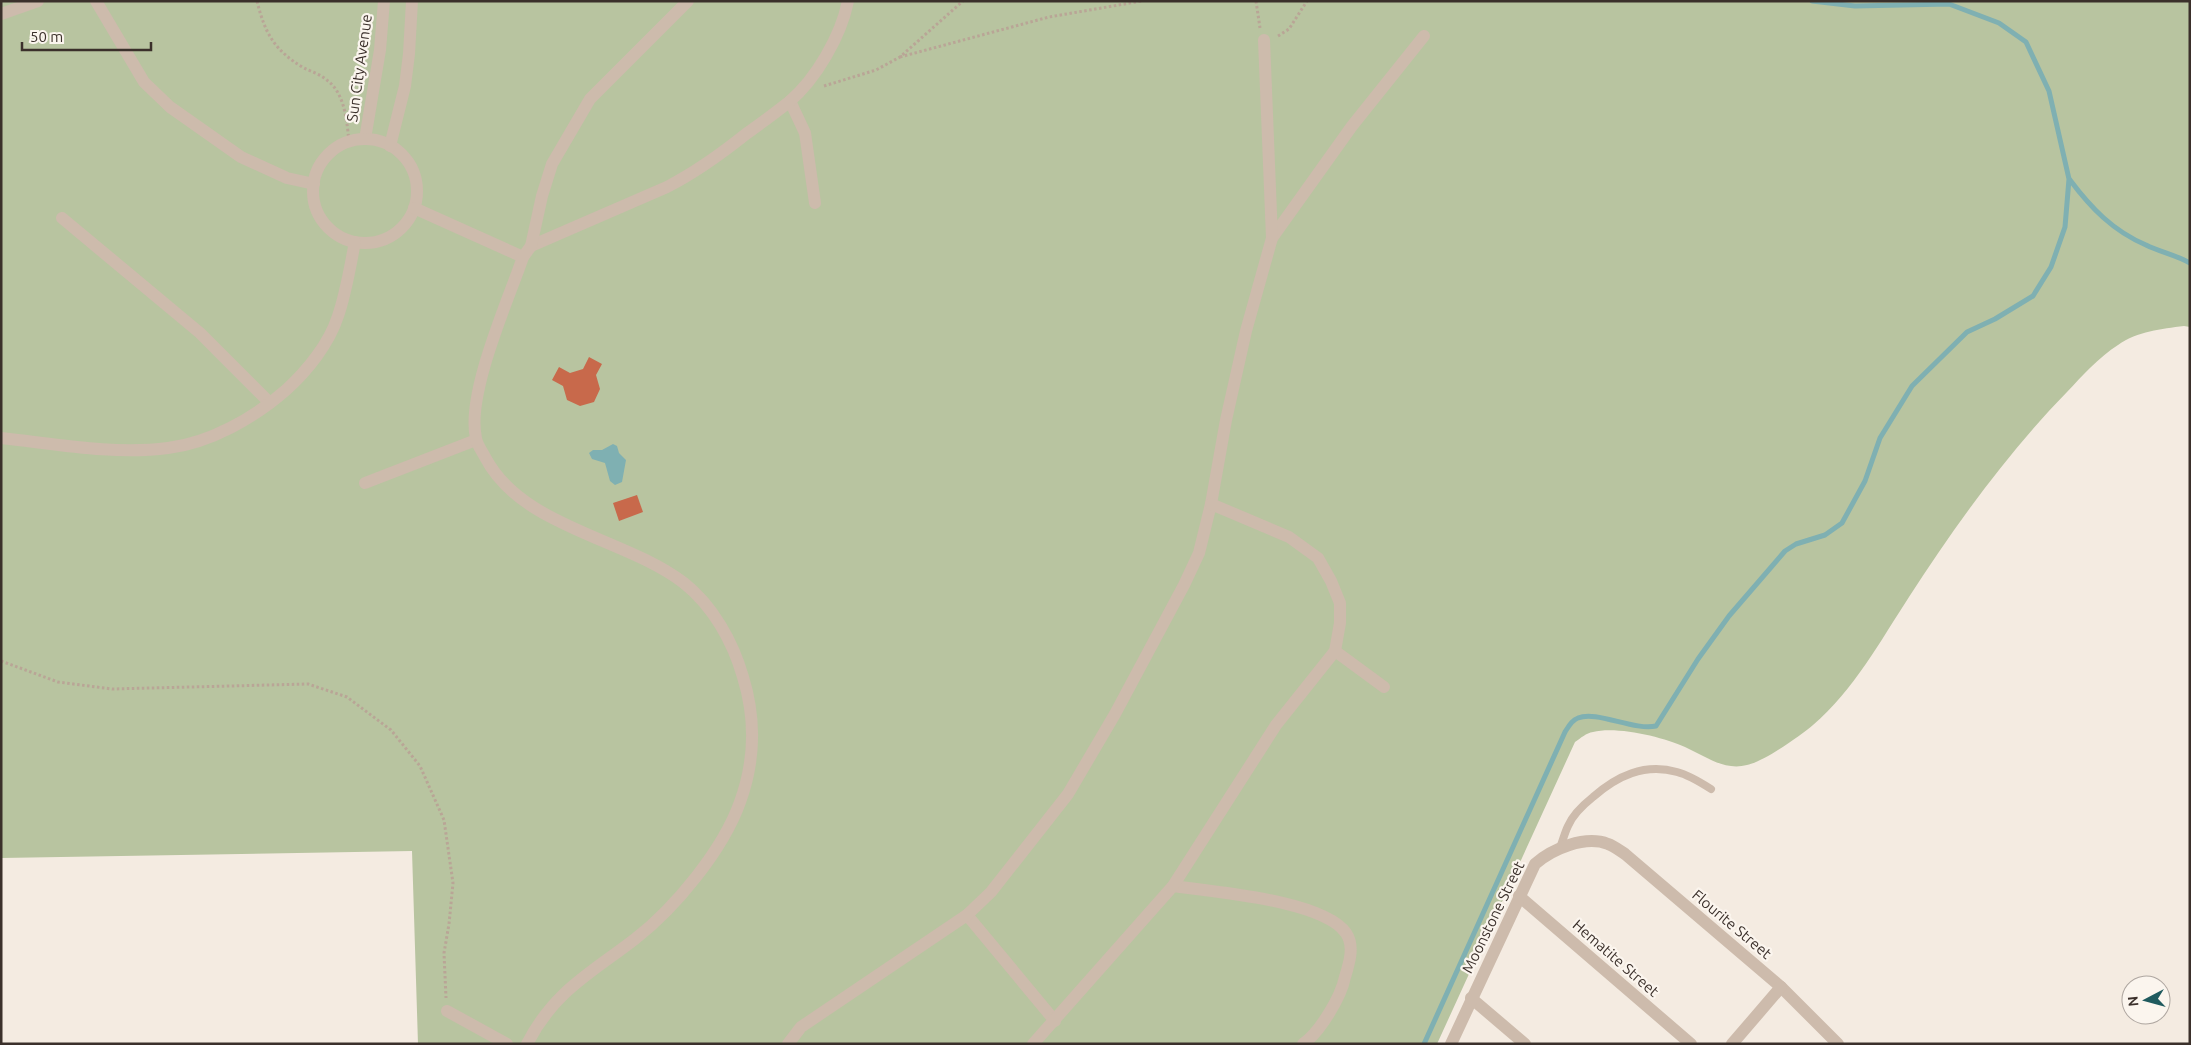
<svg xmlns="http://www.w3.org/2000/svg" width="2191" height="1045" viewBox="0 0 2191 1045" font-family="Ubuntu,sans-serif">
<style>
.green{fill:#b8c4a0}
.water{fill:#7fb0b2}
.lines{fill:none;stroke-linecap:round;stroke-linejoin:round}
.stream{stroke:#7fb0b2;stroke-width:5}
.building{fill:#c8694b}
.path{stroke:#b9a596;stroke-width:3;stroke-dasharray:2.5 2.5;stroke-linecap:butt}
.lane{stroke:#cdbbac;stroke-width:8}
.street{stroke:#cdbbac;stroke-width:12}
.labels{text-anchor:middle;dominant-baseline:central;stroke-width:4.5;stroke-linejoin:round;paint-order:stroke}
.street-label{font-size:15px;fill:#3b302b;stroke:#fbf5ee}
</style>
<rect width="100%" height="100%" fill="#f4ebe1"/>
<path class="green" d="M1 1H2190V327L2184 326C2161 329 2138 331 2118 345 2099 357 2082 376 2067 392 2009 451 1954 527 1909 597 1881 640 1853 691 1813 725 1800 736 1763 762 1747 765 1724 771 1705 756 1685 747 1663 737 1617 726 1593 732 1586 733 1581 738 1575 742L1437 1044H418L412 851 1 858Z"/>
<path class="water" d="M613 444 617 446 619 453 626 460 622 482 615 485 610 481 605 463 592 459 589 453 593 450H602Z"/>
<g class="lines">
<g class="stream">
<path d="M2070 180C2091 208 2113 231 2146 245 2160 252 2176 255 2190 263"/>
<path d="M1424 1044 1565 732C1569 726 1572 720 1578 718 1596 710 1634 731 1656 726L1698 659 1729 616 1785 551 1796 544 1825 535 1842 523 1865 481 1880 438 1912 386 1967 332 1995 319 2033 296 2051 267 2065 227 2069 179 2049 91 2026 42 1999 23 1949 4 1855 6 1812 1"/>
</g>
</g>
<g class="building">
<path d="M589 357 602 364 596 375 600 389 594 402 580 406 567 400 563 386 552 380 559 367 570 373 583 369Z"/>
<path d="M637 495 643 512 619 521 613 503Z"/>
</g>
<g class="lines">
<g class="path">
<path d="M257 1C265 34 275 51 304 68 312 72 322 75 328 81 345 94 347 122 349 142"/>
<path d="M1256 1 1260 28"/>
<path d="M1278 36 1289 29 1307 1"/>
<path d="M900 57 1049 17 1142 1"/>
<path d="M824 86 876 70 900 57 963 1"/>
<path d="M1 661 58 682 112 689 308 684 347 697 391 730 420 766 444 820 453 883 449 924 444 953 446 998"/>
</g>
<path class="lane" d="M1560 848C1563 840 1565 832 1568 826 1573 814 1583 805 1593 797 1617 776 1644 763 1677 772 1689 775 1700 782 1711 789"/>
<g class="street">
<path d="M96 1 144 82 170 107 241 157 287 178 314 184"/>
<path d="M1 14 38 1"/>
<path d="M790 101 805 133 815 203"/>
<path d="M365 139 380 50 384 1"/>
<circle cx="365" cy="191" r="52"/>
<path d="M390 146 405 86 409 54 412 1"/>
<path d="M414 208 523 257"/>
<path d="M62 218 200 333 270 403"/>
<path d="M1272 238 1352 126 1424 36"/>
<path d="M531 246 667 187C696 172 721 154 746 134 760 124 775 113 789 102 816 79 841 36 848 1"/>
<path d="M1 438C56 444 113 455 168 448 210 443 254 418 286 390 307 371 329 344 338 316 346 293 350 267 355 242"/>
<path d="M365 483 476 440"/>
<path d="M1335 651 1384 687"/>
<path d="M1173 886C1213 892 1323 900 1346 933 1355 946 1349 964 1345 977 1341 997 1320 1032 1303 1044"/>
<path d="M1519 896 1691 1044"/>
<path d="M967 915 1055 1021"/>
<path d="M1471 998 1525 1044"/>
<path d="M447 1011 507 1044"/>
<path d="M527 1044C554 991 591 973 635 939 675 908 723 850 740 802 755 761 756 719 743 677 733 642 713 606 684 583 624 537 522 528 485 457 482 451 477 445 476 438 466 394 508 301 523 257L531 246 542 196 552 164 590 99 688 1"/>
<path d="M788 1044 801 1027 967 915 991 892 1068 794 1115 714 1184 585 1199 553 1211 504 1226 420 1246 331 1272 238 1264 40"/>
<path d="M1033 1044 1173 886 1276 725 1335 651 1340 623V603L1331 581 1318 558 1289 537 1211 504"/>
<path d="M1451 1044 1535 864C1552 849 1585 835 1608 844 1614 846 1620 851 1625 854L1781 987 1838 1044"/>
<path d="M1732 1044 1781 987"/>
</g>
</g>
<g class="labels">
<g class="street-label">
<text transform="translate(359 68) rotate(-82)">Sun City Avenue</text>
<text transform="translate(1493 917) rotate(-64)">Moonstone Street</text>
<text transform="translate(1732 924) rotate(40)">Flourite Street</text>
<text transform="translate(1616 958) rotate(41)">Hematite Street</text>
</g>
</g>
<rect width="2191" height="1045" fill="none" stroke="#3b302b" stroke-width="5"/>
<g transform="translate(2146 1000) rotate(264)"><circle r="24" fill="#fbf5ee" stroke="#aea6a0"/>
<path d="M0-4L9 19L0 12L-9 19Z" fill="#1f5a5e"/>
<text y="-8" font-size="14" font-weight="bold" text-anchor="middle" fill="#3b302b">N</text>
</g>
<path d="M22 42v8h129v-8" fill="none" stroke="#3b302b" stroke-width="2.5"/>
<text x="30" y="42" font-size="15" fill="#3b302b" stroke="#fbf5ee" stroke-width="4" paint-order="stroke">50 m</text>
</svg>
